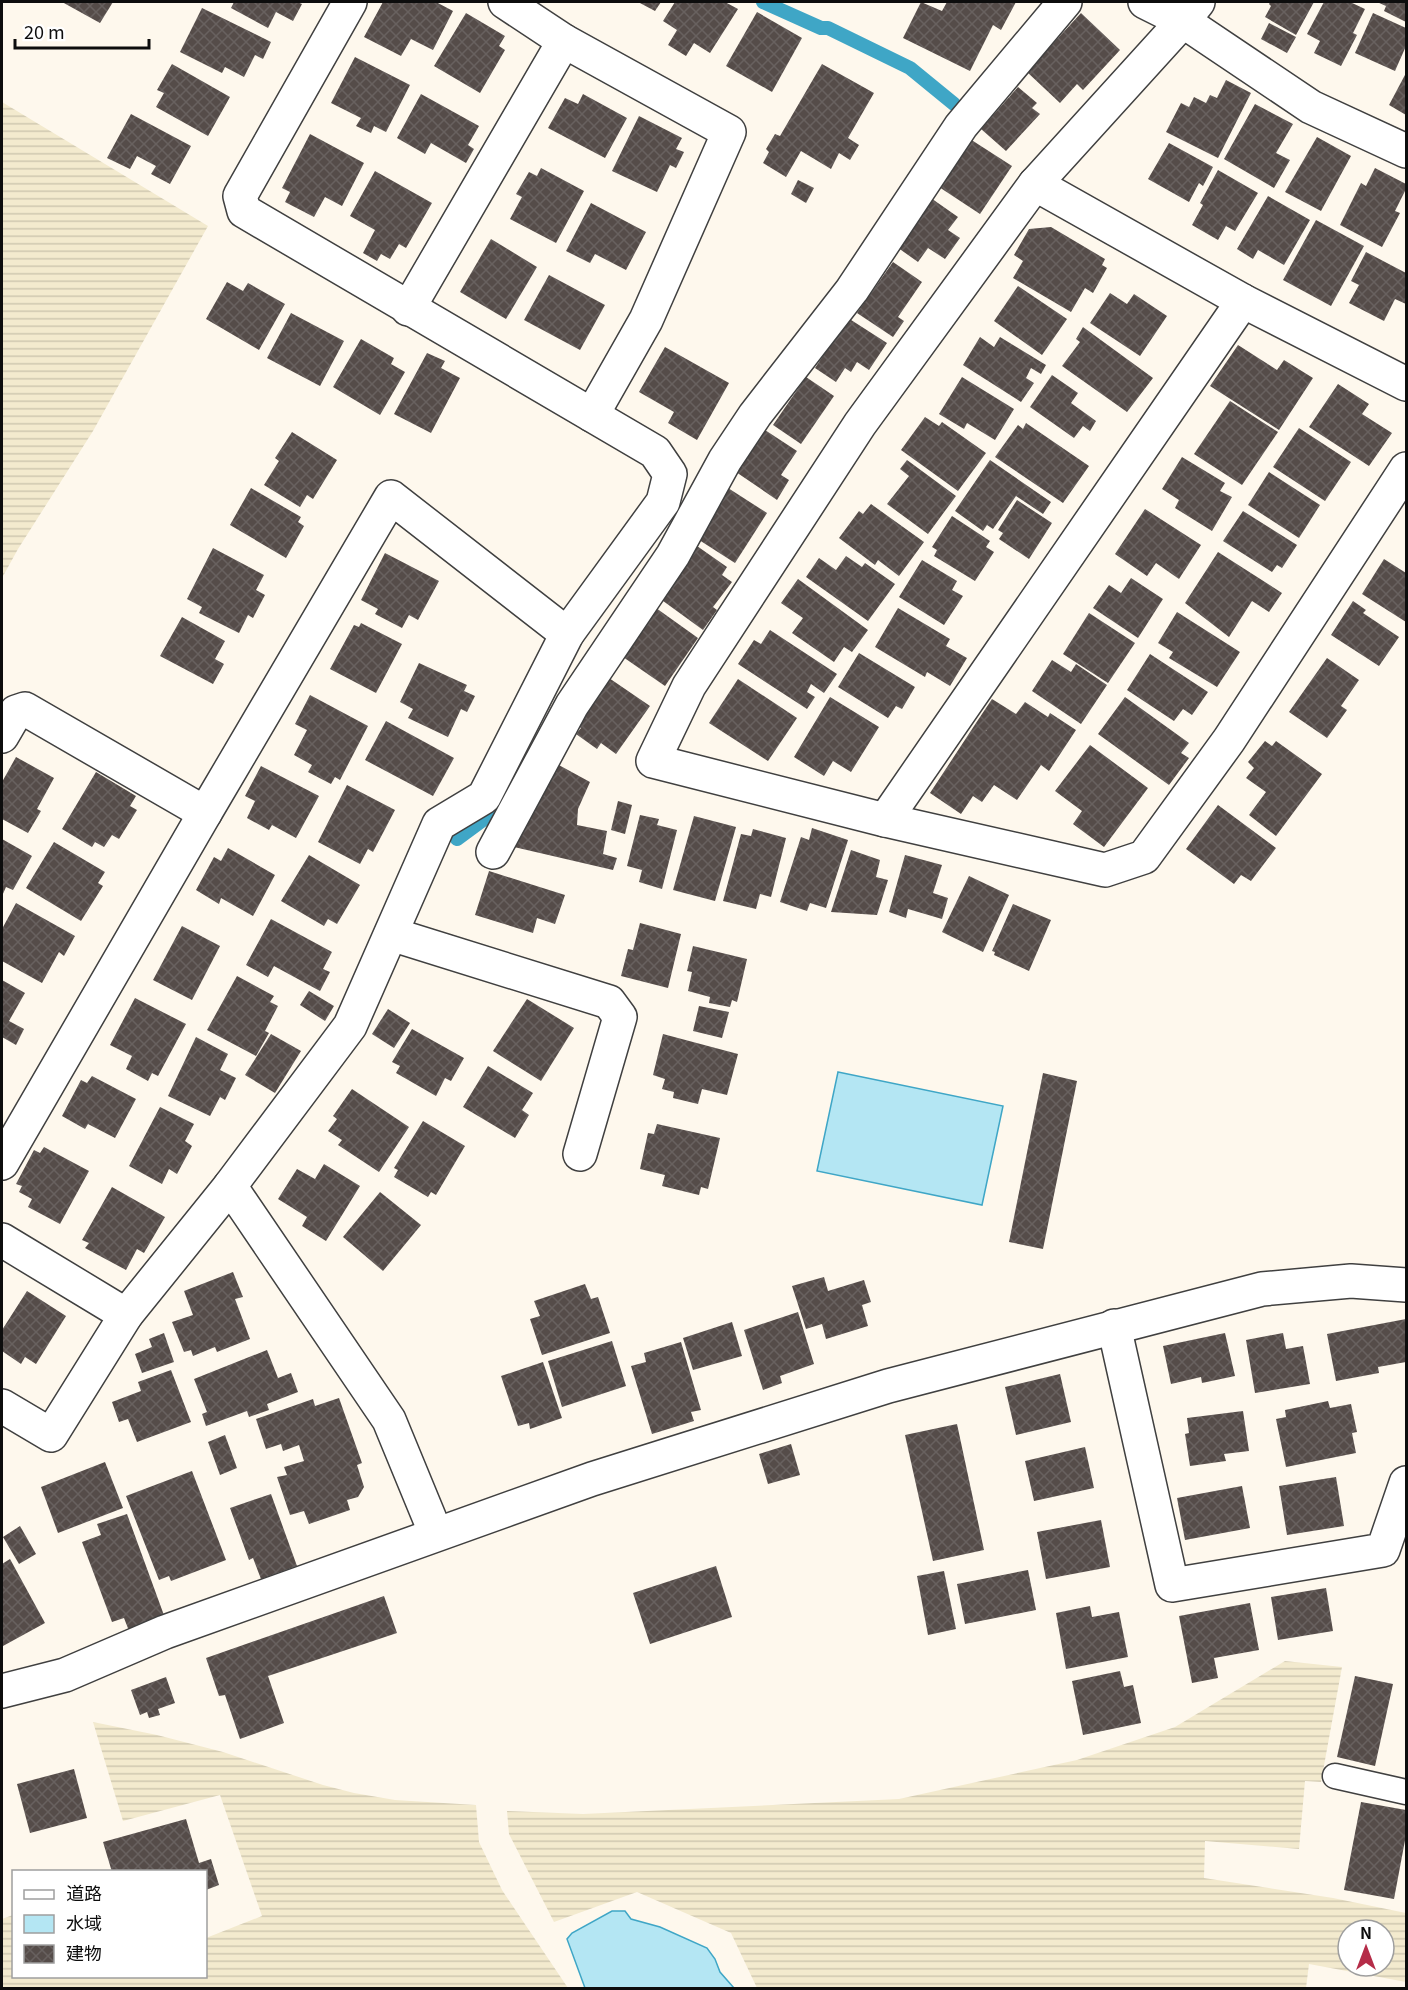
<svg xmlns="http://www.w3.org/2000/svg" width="1408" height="1990" viewBox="0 0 1408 1990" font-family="Georgia,'Noto Sans JP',serif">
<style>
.farmland{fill:url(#farmland-rules);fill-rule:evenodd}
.water{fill:#b4e6f3;stroke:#3fa6c6;stroke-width:1.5}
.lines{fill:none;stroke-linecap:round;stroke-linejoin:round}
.stream{stroke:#3fa6c6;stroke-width:14}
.building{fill:url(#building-cross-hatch)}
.service-casing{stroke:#404040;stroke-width:27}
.minor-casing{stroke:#404040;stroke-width:36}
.service{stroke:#fff;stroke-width:24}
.minor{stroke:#fff;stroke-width:33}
</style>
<defs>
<pattern id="farmland-rules" width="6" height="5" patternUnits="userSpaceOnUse" patternTransform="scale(1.5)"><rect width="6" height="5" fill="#f3eace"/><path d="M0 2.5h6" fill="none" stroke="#cfc8b0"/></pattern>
<pattern id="building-cross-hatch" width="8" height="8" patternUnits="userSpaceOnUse" patternTransform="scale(1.5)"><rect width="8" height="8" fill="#554c49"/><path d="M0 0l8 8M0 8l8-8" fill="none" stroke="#68615f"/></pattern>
</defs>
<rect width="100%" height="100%" fill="#fef8ed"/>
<g class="farmland">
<path d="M2 102 208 226 93 431 18 549 2 578Z"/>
<path d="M1285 1661 1342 1667 1321 1782 1305 1781 1299 1849 1205 1841 1204 1878 1333 1898 1406 1913V1982L1309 1964 1306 1988H757L731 1933 637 1892 554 1922 509 1834 507 1811 583 1814 899 1799 1077 1760 1175 1727ZM1348 1930H1384V1966H1348Z"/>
<path d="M93 1722 157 1735 223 1752 323 1785 354 1793 395 1800 476 1805 479 1842 502 1890 568 1988H2V1919L13 1915 14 1976H206V1938L262 1916 220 1795 123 1821Z"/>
</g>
<g class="water">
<path d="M838 1072 1003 1106 982 1205 817 1171Z"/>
<path d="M612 1911H625L631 1919 660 1927 707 1948 715 1959 720 1972 734 1988H585L567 1939 572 1933Z"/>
</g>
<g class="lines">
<g class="stream">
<path d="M763 2 821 28H828L910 68 954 104"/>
<path d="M457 839 499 808 507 795"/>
</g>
</g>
<g class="building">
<path d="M62 2H113L100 23Z"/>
<path d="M234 2H297L302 4 293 21 276 12 268 28 231 8Z"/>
<path d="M383 2H436L453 11 433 50 411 39 401 56 364 37Z"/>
<path d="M638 2H661L655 11Z"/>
<path d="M675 2H725L738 9 710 53 694 43 686 56 668 45 677 30 663 21Z"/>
<path d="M921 2 942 11 947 2H1016L1001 30 993 25 970 71 903 38Z"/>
<path d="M1270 2H1314L1296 35 1265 17 1271 6 1269 4Z"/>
<path d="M1324 2H1350L1365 9 1353 33 1357 35 1341 66 1314 53 1320 41 1307 34Z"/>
<path d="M1377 2H1406V22L1384 11 1386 6Z"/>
<path d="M202 8 271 42 263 59 255 55 244 77 225 67 222 73 180 52Z"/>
<path d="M757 12 802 38 772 92 726 66Z"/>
<path d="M466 13 505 36 499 46 505 50 480 93 434 66Z"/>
<path d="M1081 13 1120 50 1083 90 1077 84 1060 103 1027 72Z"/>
<path d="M1373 13 1406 28V46L1395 71 1355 53Z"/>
<path d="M1269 23 1296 37 1287 53 1261 39Z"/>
<path d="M355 57 410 85 386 132 374 126 371 133 356 126 361 118 331 103Z"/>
<path d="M172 64 230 97 208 136 156 107 164 93 157 90Z"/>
<path d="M822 64 874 93 848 138 859 145 850 160 839 153 831 169 801 151 786 177 763 163 769 152 766 149 775 134 780 136Z"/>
<path d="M1406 73V115L1389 105Z"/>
<path d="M1226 80 1251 93 1218 158 1166 132 1181 103 1189 107 1194 97 1206 103 1210 95 1217 98Z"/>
<path d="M1018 87 1037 103 1032 108 1040 114 1006 151 981 129Z"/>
<path d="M421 94 479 126 468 145 474 149 466 163 431 143 425 154 397 138Z"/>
<path d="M583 94 627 118 605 158 548 128 565 98 578 104Z"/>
<path d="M1255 104 1293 124 1276 153 1290 160 1274 188 1224 159Z"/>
<path d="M131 114 191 146 170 184 151 174 156 166 137 156 130 169 107 158Z"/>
<path d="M639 116 682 138 676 149 684 152 676 168 670 165 657 192 612 171Z"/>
<path d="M310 134 364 163 342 206 325 197 314 217 285 202 290 192 282 188Z"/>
<path d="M1317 137 1351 156 1321 211 1285 192Z"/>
<path d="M970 139 1012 166 980 214 939 187Z"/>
<path d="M1169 143 1213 167 1203 186 1199 183 1189 202 1148 179Z"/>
<path d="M541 168 584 191 556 243 510 219 522 197 516 194 529 172 537 176Z"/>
<path d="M1375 168 1406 184V189L1395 211 1400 213 1382 247 1340 225 1361 183 1366 186Z"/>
<path d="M1218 170 1258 193 1235 231 1226 226 1218 240 1192 225 1203 205 1200 203Z"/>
<path d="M375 171 432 203 406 248 399 244 390 259 381 254 377 261 363 253 375 230 350 216Z"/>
<path d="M798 180 814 188 806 203 791 194Z"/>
<path d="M928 196 958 217 948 230 960 238 945 259 928 248 918 262 894 245Z"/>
<path d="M1268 196 1310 220 1284 265 1258 250 1253 259 1237 249Z"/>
<path d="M591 203 646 232 626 270 595 254 590 263 566 251Z"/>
<path d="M1316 220 1364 246 1331 306 1283 280Z"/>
<path d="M1051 227 1105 259 1102 265 1107 268 1093 293 1085 288 1071 312 1013 278 1023 261 1014 255 1029 229Z"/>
<path d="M491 239 537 267 506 319 460 292Z"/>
<path d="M1366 252 1406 273V304L1395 299 1384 321 1349 303 1359 285 1351 281Z"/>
<path d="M893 262 922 282 898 317 904 321 893 337 857 313Z"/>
<path d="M549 275 605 305 580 350 524 320Z"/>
<path d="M227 282 243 291 248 283 285 304 259 350 206 319Z"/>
<path d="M1018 286 1067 319 1042 355 994 321Z"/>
<path d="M1110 293 1127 304 1134 294 1167 316 1140 356 1090 323Z"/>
<path d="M291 313 344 341 320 386 267 358Z"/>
<path d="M848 318 887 343 869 370 857 362 851 372 845 368 836 382 815 368Z"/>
<path d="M1083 327 1153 378 1127 412 1062 366 1080 342 1076 339Z"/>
<path d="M980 337 994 347 1000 337 1046 365 1041 374 1031 368 1026 378 1034 383 1021 402 963 365Z"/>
<path d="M361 339 394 358 391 364 405 372 380 415 333 387Z"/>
<path d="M1238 345 1277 370 1284 360 1313 378 1279 430 1210 386Z"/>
<path d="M665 347 729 383 697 440 668 423 674 412 639 392Z"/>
<path d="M427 353 445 361 441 368 460 378 431 433 394 414Z"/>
<path d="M1052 375 1078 393 1071 403 1096 421 1090 431 1083 426 1074 438 1030 407Z"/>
<path d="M806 377 834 396 801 444 773 425Z"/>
<path d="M962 377 1014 409 995 440 967 423 964 429 939 414Z"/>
<path d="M1338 384 1369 404 1362 414 1392 433 1369 466 1309 427Z"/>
<path d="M1230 401 1278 432 1242 485 1194 454Z"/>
<path d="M925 417 939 426 942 422 986 453 958 491 901 450Z"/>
<path d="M1026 423 1089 466 1063 503 995 457 1018 425 1023 429Z"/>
<path d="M1299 428 1351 462 1325 501 1273 467Z"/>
<path d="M765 430 797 451 781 475 789 480 777 500 736 472Z"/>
<path d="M292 432 337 460 313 499 307 495 300 507 264 485 279 461 275 458Z"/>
<path d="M1182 457 1225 483 1220 491 1232 497 1212 531 1175 508 1179 500 1162 489Z"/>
<path d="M907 460 956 496 928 534 887 504 909 476 900 469Z"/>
<path d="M990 460 1051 502 1043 514 1016 496 993 529 987 525 983 531 955 511Z"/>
<path d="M1269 472 1320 505 1299 538 1248 505Z"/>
<path d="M251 488 301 517 298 522 304 526 286 558 230 525Z"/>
<path d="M728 488 767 513 735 563 696 538Z"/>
<path d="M1017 500 1052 523 1029 559 999 539 1003 533 998 530Z"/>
<path d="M871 504 924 542 899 576 878 560 875 565 839 538 859 511 863 514Z"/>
<path d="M1145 509 1201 545 1179 579 1156 563 1147 576 1115 554Z"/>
<path d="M1243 511 1297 545 1282 568 1277 565 1272 572 1223 541Z"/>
<path d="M952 516 990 541 986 547 994 552 975 581 934 556 937 550 932 547Z"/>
<path d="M697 546 727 567 722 575 732 582 713 607 717 610 703 630 659 598Z"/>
<path d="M213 548 264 575 256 590 265 595 253 618 248 615 239 633 199 613 202 607 187 599Z"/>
<path d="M1218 552 1282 593 1269 612 1252 601 1229 637 1185 603Z"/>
<path d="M385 553 439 581 418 620 409 615 402 628 375 614 378 609 361 600Z"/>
<path d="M846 556 862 567 865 563 895 584 868 621 806 577 819 558 836 570Z"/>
<path d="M1384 559 1406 573V622L1362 594Z"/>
<path d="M922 560 957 581 952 590 963 596 944 625 899 597Z"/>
<path d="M1131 578 1163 599 1138 638 1093 608 1109 585 1121 593Z"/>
<path d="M798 579 868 630 852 652 844 647 834 662 792 633 803 618 781 603Z"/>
<path d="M1353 601 1366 610 1363 613 1399 637 1379 666 1331 635Z"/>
<path d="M656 608 698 638 665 686 623 657Z"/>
<path d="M898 608 950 639 946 646 967 658 950 686 927 672 925 677 875 647Z"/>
<path d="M1177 612 1240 652 1217 687 1169 658 1173 652 1158 643Z"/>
<path d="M1089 613 1135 643 1108 683 1063 654Z"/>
<path d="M182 617 225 641 215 659 224 664 213 684 160 656Z"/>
<path d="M361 623 402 644 376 693 330 669 354 625 359 627Z"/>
<path d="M770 630 837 674 824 693 811 684 807 692 815 697 807 709 738 664 754 640 761 644Z"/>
<path d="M859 653 915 687 902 709 896 706 888 718 838 687Z"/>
<path d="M1150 654 1208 692 1192 715 1183 709 1174 721 1127 690Z"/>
<path d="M1327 658 1359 680 1341 706 1347 710 1327 738 1289 712Z"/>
<path d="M1052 660 1071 672 1076 664 1107 685 1081 724 1032 691Z"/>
<path d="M419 663 467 685 464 691 475 696 467 712 461 709 448 737 408 718 413 709 400 702Z"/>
<path d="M609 678 650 706 616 754 601 743 597 749 576 734 581 728 576 725Z"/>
<path d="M738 679 797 718 768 761 709 723Z"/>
<path d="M310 695 368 726 340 780 335 777 331 784 308 772 312 765 294 755 307 730 295 724Z"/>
<path d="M830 697 879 727 851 772 833 761 824 776 794 757Z"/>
<path d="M1125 697 1189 743 1181 753 1189 758 1169 785 1098 734Z"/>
<path d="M992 699 1016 714 1025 702 1048 717 1050 713 1076 730 1049 771 1041 765 1017 800 994 785 982 802 973 796 961 814 930 793 976 723 987 731 976 723Z"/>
<path d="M386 721 454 758 433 796 365 760Z"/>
<path d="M1265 741 1272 746 1276 741 1322 774 1276 836 1249 815 1266 792 1246 778 1254 768 1248 762Z"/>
<path d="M1090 745 1148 788 1104 847 1073 824 1082 811 1055 791Z"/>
<path d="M16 757 54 778 37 809 41 811 28 833 2 819V782Z"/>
<path d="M557 764 590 782 578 809 577 825 607 831 603 854 617 858 613 870 514 847Z"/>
<path d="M261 766 319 796 296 838 272 825 269 830 247 818 255 801 245 796Z"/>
<path d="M96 772 136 796 130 806 137 810 119 839 112 835 104 847 95 842 92 847 62 829Z"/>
<path d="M347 785 395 810 373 852 368 849 360 864 318 842Z"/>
<path d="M618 801 632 805 625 834 611 830Z"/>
<path d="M1218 805 1276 848 1251 881 1241 875 1234 884 1186 849Z"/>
<path d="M640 815 659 819 657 825 677 830 662 889 639 882 642 870 627 866Z"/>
<path d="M694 816 736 827 715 901 673 890Z"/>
<path d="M812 828 848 840 826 908 810 903 807 911 780 902 801 837 809 840Z"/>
<path d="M753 829 786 838 771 897 760 894 756 909 723 901 741 834 751 836Z"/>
<path d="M2 839 32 856 13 890 6 887 2 896Z"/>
<path d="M54 842 105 872 98 883 103 886 81 921 26 888Z"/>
<path d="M228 848 275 875 253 916 221 898 219 904 196 890 214 857 221 861Z"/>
<path d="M851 850 880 860 876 877 888 880 877 915 831 912Z"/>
<path d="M309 855 360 885 337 924 328 919 324 926 281 901Z"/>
<path d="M905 855 942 865 933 893 948 898 942 919 908 909 906 918 889 912Z"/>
<path d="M489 871 565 895 555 924 537 918 533 933 475 915Z"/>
<path d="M969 876 1009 895 983 952 942 932Z"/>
<path d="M16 903 75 936 64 956 59 952 42 983 2 961V929Z"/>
<path d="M1013 904 1051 920 1029 971 994 955 995 952 992 951Z"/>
<path d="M271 919 332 952 323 969 330 972 320 991 274 966 268 977 246 965Z"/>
<path d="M640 923 681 934 668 988 621 976 628 949 633 950Z"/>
<path d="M182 926 220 946 192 1000 153 980Z"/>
<path d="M693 946 747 959 737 1002 732 1000 730 1007 709 1003 710 997 688 991 692 972 687 971Z"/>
<path d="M237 976 274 996 270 1002 278 1006 265 1031 269 1033 256 1056 207 1030Z"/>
<path d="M2 980 25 993 9 1021 24 1029 16 1045 2 1037Z"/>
<path d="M309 991 334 1006 325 1021 300 1005Z"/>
<path d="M135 998 186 1024 158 1076 152 1073 148 1081 126 1069 132 1056 110 1045Z"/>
<path d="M527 999 574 1028 541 1081 493 1051Z"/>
<path d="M699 1006 729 1012 722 1038 693 1031Z"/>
<path d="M388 1009 410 1023 394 1048 372 1034Z"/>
<path d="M412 1029 464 1058 451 1081 445 1078 436 1096 396 1073 400 1066 392 1062Z"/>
<path d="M271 1034 301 1051 275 1093 245 1075Z"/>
<path d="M663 1034 738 1054 727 1095 702 1089 698 1104 673 1098 674 1092 662 1089 665 1079 653 1075Z"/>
<path d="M196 1037 228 1054 220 1070 236 1078 225 1100 220 1097 210 1116 168 1096Z"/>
<path d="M488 1066 533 1093 522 1110 529 1115 515 1138 463 1107Z"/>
<path d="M1043 1073 1077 1081 1043 1249 1009 1242Z"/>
<path d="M92 1076 136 1099 115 1138 88 1124 85 1129 62 1116 81 1080 87 1083Z"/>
<path d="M352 1089 409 1127 379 1172 338 1145 342 1140 328 1131 337 1119 333 1116Z"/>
<path d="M160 1107 194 1124 185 1141 192 1146 177 1174 169 1169 162 1184 129 1166Z"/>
<path d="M423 1121 465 1146 436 1195 431 1192 428 1197 394 1177 398 1170 394 1168Z"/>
<path d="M657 1124 720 1138 708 1189 701 1187 699 1195 662 1186 665 1175 640 1169 648 1133 654 1134Z"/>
<path d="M44 1147 89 1171 60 1224 28 1207 32 1199 19 1192 22 1186 16 1184 34 1150 40 1153Z"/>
<path d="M324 1164 360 1186 326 1241 302 1226 307 1217 278 1199 297 1169 315 1179Z"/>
<path d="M112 1187 165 1217 144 1253 137 1249 126 1270 85 1248 89 1243 82 1240Z"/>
<path d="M380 1192 421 1225 383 1271 343 1237Z"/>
<path d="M233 1272 243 1297 235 1299 250 1339 217 1352 215 1347 193 1356 191 1350 184 1352 172 1322 193 1315 184 1291Z"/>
<path d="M824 1277 828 1291 864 1280 871 1302 862 1305 868 1326 826 1339 822 1324 806 1329 792 1286Z"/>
<path d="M585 1284 591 1299 598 1297 610 1333 542 1355 530 1319 540 1316 534 1301Z"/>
<path d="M27 1291 66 1316 36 1364 25 1357 21 1364 2 1351V1330Z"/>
<path d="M798 1312 814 1364 780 1376 782 1383 763 1390 744 1330Z"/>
<path d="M1406 1319V1362L1378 1367 1379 1373 1336 1381 1327 1334Z"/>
<path d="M732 1322 742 1356 693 1370 683 1338Z"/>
<path d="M164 1333 174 1362 142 1373 135 1354 152 1347 149 1339Z"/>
<path d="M1225 1333 1235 1376 1202 1383 1201 1377 1171 1384 1163 1346Z"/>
<path d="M1283 1333 1286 1349 1303 1346 1310 1384 1255 1393 1246 1340Z"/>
<path d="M612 1341 626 1386 562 1407 548 1361Z"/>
<path d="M681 1342 701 1410 691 1412 694 1421 652 1434 631 1366 646 1362 644 1353Z"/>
<path d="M267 1350 278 1378 291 1373 298 1392 267 1404 269 1410 249 1417 247 1411 206 1426 202 1414 207 1412 194 1379Z"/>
<path d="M543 1362 562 1418 530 1429 529 1423 518 1426 501 1376Z"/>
<path d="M171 1370 191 1422 137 1442 128 1419 119 1422 112 1402 141 1391 138 1382Z"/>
<path d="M1060 1374 1071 1422 1016 1435 1005 1387Z"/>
<path d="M339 1398 362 1463 357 1465 364 1487 358 1497 347 1500 350 1510 309 1524 304 1511 290 1515 277 1477 287 1475 284 1467 304 1461 299 1445 283 1451 281 1444 266 1449 256 1419 313 1399 315 1406Z"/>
<path d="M1328 1401 1330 1408 1351 1404 1357 1432 1352 1433 1356 1453 1286 1467 1276 1419 1286 1417 1285 1410Z"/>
<path d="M1243 1411 1249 1451 1224 1454 1226 1461 1190 1466 1185 1434 1189 1433 1187 1418Z"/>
<path d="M957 1424 984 1550 933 1561 905 1435Z"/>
<path d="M225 1435 237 1468 220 1475 208 1442Z"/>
<path d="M791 1444 800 1475 768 1484 759 1454Z"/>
<path d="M1085 1447 1094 1488 1034 1501 1025 1461Z"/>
<path d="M105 1462 123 1508 58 1533 41 1487Z"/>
<path d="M192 1471 226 1560 171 1581 169 1576 159 1580 126 1496Z"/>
<path d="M1336 1477 1344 1526 1287 1535 1279 1486Z"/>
<path d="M1242 1486 1250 1528 1185 1540 1177 1498Z"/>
<path d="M271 1494 297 1566 261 1579 253 1558 249 1560 230 1508Z"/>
<path d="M127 1514 165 1618 129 1631 124 1618 112 1622 82 1542 101 1535 97 1524Z"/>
<path d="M1101 1520 1110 1567 1046 1579 1037 1532Z"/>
<path d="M20 1526 36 1554 19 1564 3 1537Z"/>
<path d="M10 1559 45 1623 3 1646 2 1564Z"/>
<path d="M716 1566 732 1617 650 1644 633 1593Z"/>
<path d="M1028 1570 1036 1610 965 1624 957 1584Z"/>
<path d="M944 1571 956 1629 928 1635 917 1576Z"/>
<path d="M1326 1588 1333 1631 1278 1640 1271 1597Z"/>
<path d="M384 1596 397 1633 268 1676 284 1723 240 1739 225 1695 219 1696 206 1658Z"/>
<path d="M1250 1603 1259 1650 1214 1658 1218 1678 1192 1683 1179 1616Z"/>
<path d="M1090 1606 1092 1617 1119 1612 1128 1657 1066 1669 1056 1613Z"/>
<path d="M1120 1671 1124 1687 1133 1685 1141 1723 1083 1735 1072 1681Z"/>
<path d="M1355 1676 1393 1684 1375 1766 1337 1757Z"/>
<path d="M166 1677 175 1703 158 1709 160 1715 149 1718 147 1712 140 1715 131 1690Z"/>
<path d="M74 1769 87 1818 30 1833 17 1784Z"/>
<path d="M1361 1802 1406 1810V1835L1394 1899 1344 1890Z"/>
<path d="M186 1819 199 1863 211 1859 219 1885 206 1890V1872H112L103 1842Z"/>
</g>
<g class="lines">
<defs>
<path id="service" d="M1335 1776 1406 1792"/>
<g id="minor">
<path d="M505 2 564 41 729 132 646 320 592 415"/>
<path d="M1145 2 1183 21 1311 107 1406 151"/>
<path d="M1198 2 1183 21 1035 184 860 424 689 686 653 761 885 820 1105 870 1144 857 1229 740 1406 469"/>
<path d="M1035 184 1243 301 1406 384"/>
<path d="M408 309 564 41"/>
<path d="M2 736 16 712 25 709 205 813 391 497 567 634"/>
<path d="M885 820 1243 301"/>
<path d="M493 852 572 705 673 555 725 460 755 415 852 290 961 126 1065 2"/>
<path d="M391 934 609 1002 620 1017 580 1154"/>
<path d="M2 1163 205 813"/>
<path d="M230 1186 389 1420 436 1534"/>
<path d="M2 1240 126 1315"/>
<path d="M1114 1326 1172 1585 1383 1550 1406 1483"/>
<path d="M2 1406 51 1435 126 1315 230 1186 350 1026 439 824 484 797 567 634 663 502 670 474 655 452 244 211 240 196 350 2"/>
<path d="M2 1691 65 1675 165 1632 592 1479 888 1386 1262 1289 1351 1281 1406 1285"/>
</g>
</defs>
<use href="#service" class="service-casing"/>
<use href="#minor" class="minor-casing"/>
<use href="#service" class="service"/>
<use href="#minor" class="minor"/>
</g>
<rect width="1408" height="1990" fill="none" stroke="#0d0d0d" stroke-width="6"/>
<rect x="12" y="1870" width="195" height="108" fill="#ffffff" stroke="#9e9e9e" stroke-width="1.5"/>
<rect x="24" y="1890" width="30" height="9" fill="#ffffff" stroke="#9e9e9e" stroke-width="1.5"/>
<text x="66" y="1900" font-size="18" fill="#0d0d0d">道路</text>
<rect x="24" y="1915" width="30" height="18" fill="#b4e6f3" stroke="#9e9e9e" stroke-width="1.5"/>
<text x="66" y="1930" font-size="18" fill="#0d0d0d">水域</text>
<rect x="24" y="1945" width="30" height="18" fill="url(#building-cross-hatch)" stroke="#9e9e9e" stroke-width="1.5"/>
<text x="66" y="1960" font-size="18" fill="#0d0d0d">建物</text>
<g transform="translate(1366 1948)"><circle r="28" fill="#ffffff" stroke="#9e9e9e" stroke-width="1.5"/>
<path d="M0-4.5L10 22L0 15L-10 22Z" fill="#b52c48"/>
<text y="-9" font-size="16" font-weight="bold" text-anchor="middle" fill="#0d0d0d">N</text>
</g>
<path d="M15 39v9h134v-9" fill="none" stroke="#0d0d0d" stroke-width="3"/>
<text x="24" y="39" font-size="18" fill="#0d0d0d" stroke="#ffffff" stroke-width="4.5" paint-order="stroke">20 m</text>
</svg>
